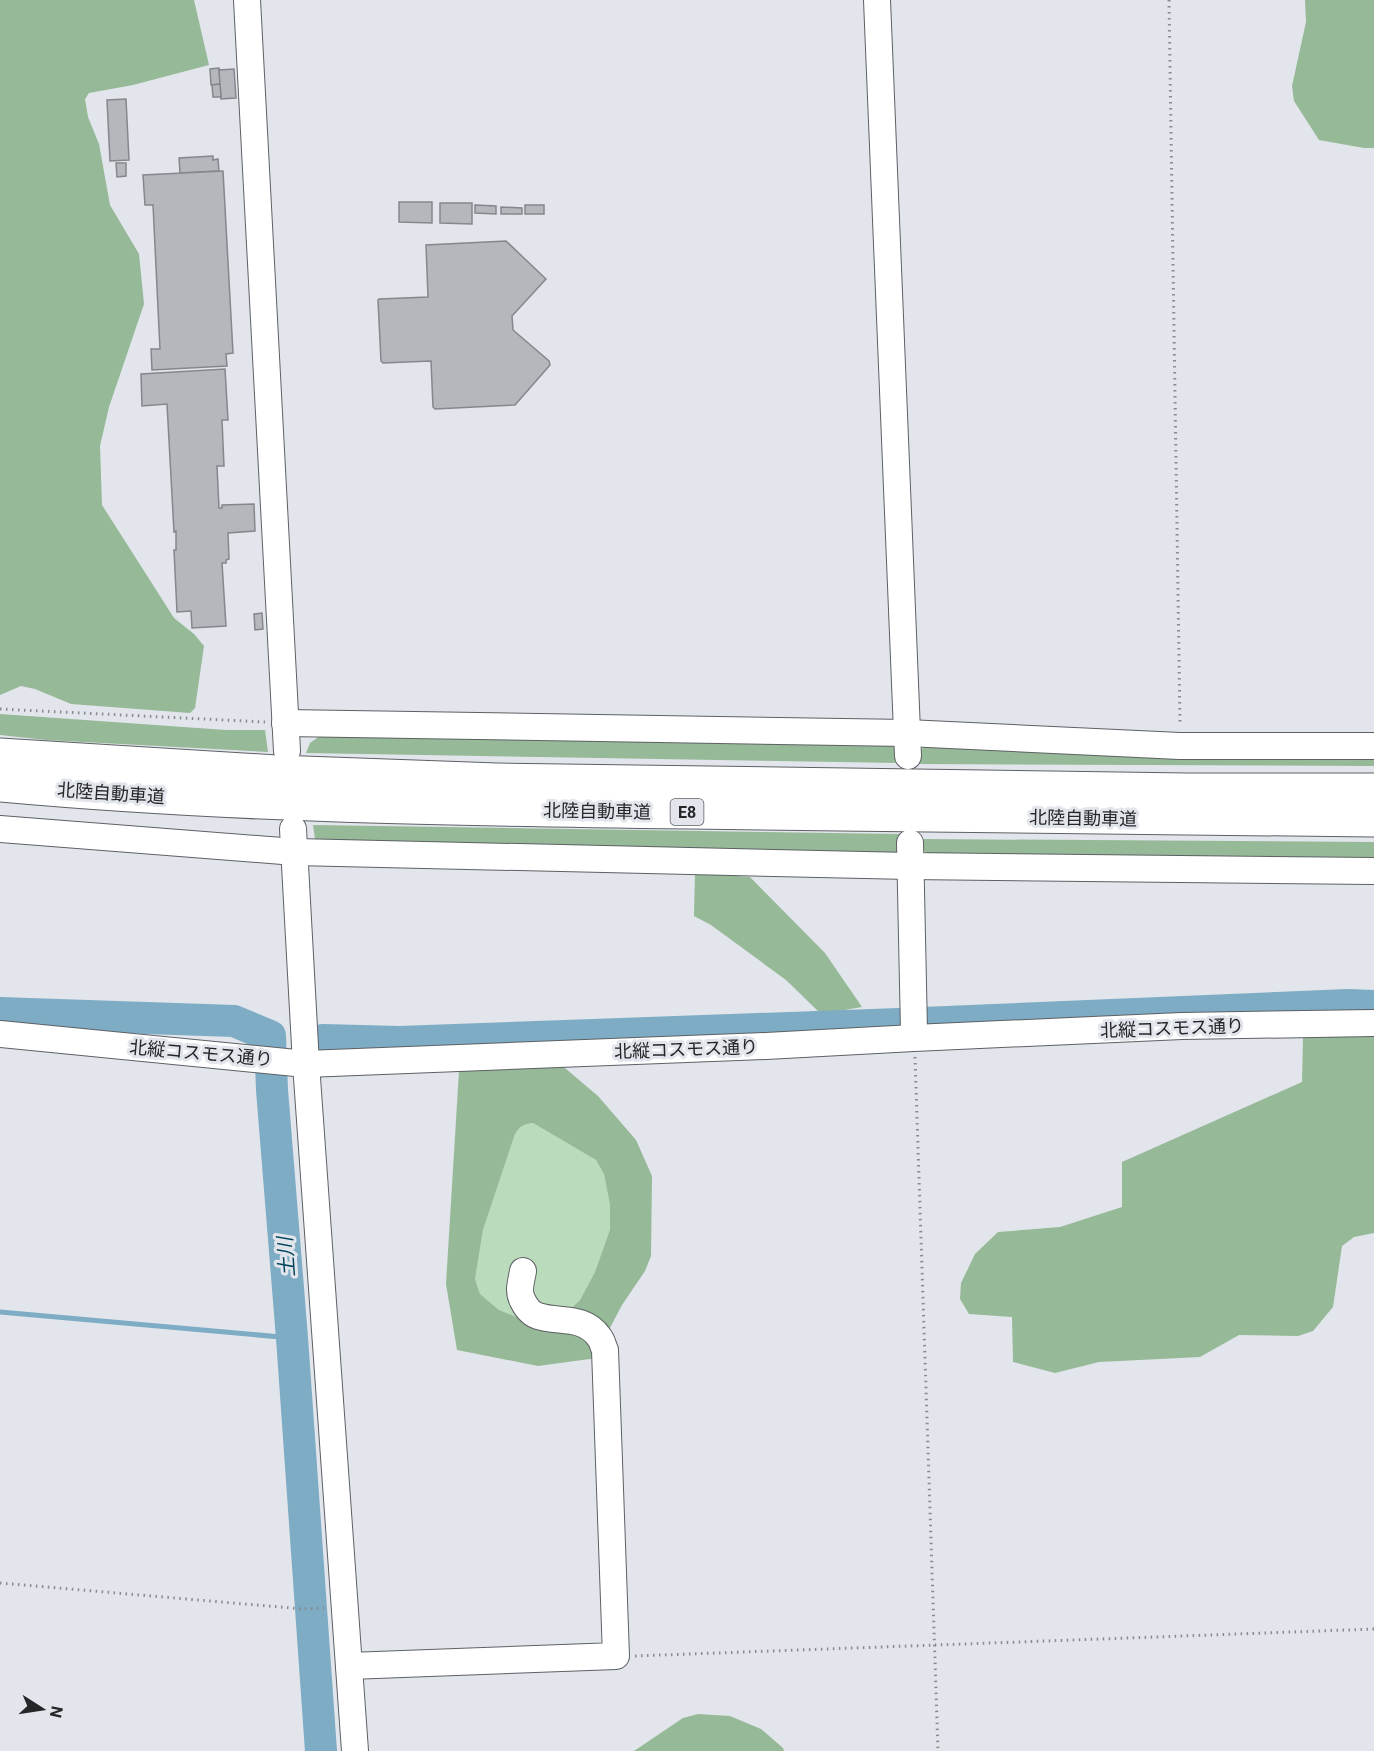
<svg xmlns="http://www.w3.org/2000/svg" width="1374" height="1751" viewBox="0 0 1374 1751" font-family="Roboto,'Noto Sans JP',sans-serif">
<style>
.green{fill:#bbdcbc}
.forest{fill:#96b997;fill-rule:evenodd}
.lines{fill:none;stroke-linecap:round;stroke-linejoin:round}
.stream{stroke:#7dacc4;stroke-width:5}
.river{stroke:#7dacc4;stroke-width:32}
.building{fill:#b4b7bc;stroke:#84888c;stroke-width:1.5}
.minor-casing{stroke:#5d6165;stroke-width:28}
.highway-casing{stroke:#5d6165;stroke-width:35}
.path{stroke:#888a8e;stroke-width:3;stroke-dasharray:1.5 4.5;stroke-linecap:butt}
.minor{stroke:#fff;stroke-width:26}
.highway{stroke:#fff;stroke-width:33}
.labels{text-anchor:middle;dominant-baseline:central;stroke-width:6;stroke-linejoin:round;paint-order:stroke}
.shield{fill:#e2e5eb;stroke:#5e5f62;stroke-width:1.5}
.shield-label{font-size:16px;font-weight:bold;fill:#252628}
.street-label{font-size:18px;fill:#252628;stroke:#e2e5eb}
.water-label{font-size:20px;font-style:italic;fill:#00445c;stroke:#e2e5eb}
</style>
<rect width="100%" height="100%" fill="#e2e5eb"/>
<path class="green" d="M533 1123 596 1160 604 1174 610 1205V1228L595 1272 580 1300 563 1316 549 1323 519 1318 499 1310 480 1294 475 1279 483 1230 515 1134C520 1126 524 1124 533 1123Z"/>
<g class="forest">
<path d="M0 0H194L209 65 133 85 89 93 85 99 88 117 99 144 110 205 139 254 144 304 109 407 100 446 102 505 174 618 194 634 204 646 195 708 190 713 71 704 35 689 21 686 0 695Z"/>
<path d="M1305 0H1374V148H1364L1319 140 1294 101 1292 86 1306 22Z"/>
<path d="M0 714 226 730H265L268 752 46 740 0 735Z"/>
<path d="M327 731 889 741 899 751V763L306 753 310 743Z"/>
<path d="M1374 742V766L919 764 920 752 925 745Z"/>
<path d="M313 825 900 834 899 851 886 860 333 850 315 839Z"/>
<path d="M923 839 1374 842V861H938L923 850Z"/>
<path d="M695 873 750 877 825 953 862 1007 821 1014 786 980 711 925 694 916Z"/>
<path d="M1374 1034V1233L1354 1237 1342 1246 1333 1307 1313 1331 1298 1336 1239 1335 1200 1357 1099 1362 1055 1373 1013 1362 1012 1317 969 1314 960 1299 961 1283 975 1254 998 1232 1060 1227 1122 1207V1162L1302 1082 1303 1038Z"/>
<path d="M559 1063 598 1096 636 1140 652 1176 651 1256 645 1271 622 1305 602 1343 597 1358 538 1366 457 1350 446 1284 459 1071ZM533 1123 596 1160 604 1174 610 1205V1229L595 1272 580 1300 563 1316 549 1323 519 1318 499 1310 480 1294 475 1279 483 1230 515 1134C520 1126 524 1124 533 1123Z"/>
<path d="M698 1714 730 1716 761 1729 783 1748 784 1751H634L683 1718Z"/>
</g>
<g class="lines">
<path class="stream" d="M0 1312 292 1338"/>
<g class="river">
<path d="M0 1013 234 1021 270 1036 272 1090 292 1338 321 1751"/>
<path d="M323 1040 399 1042 899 1024 1348 1005 1374 1006"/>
</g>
</g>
<g class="building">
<path d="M219 68 220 84 211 85 210 69Z"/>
<path d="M234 69 236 98 221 99 219 70Z"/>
<path d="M220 84 221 97H213L212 85Z"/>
<path d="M126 99 129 160 110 161 107 100Z"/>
<path d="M213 156V160L218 159 219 171 180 173 179 158Z"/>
<path d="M116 163H126V176L117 177Z"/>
<path d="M223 171 233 353 226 354 227 366 152 370 151 349H160L153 205H145L143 175Z"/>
<path d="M399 202H432V223L399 222Z"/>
<path d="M440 203H472V224L440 223Z"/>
<path d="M475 205 496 206V214L475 213Z"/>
<rect x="525" y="205" width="19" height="9"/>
<path d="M501 207 522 208V214H501Z"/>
<path d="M506 241 546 279 512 316 513 330 549 361 550 365 515 405 435 409 433 407 431 361 383 363 381 361 378 300 379 299 428 297 426 245Z"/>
<path d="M225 369 228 420H222L224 466H217L219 508H222V505L254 504 255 531 228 533 229 559 226 560V563H222L226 626 192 628 191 611 177 612 174 550H176V531L174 532 167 404 142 406 141 374Z"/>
<path d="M262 613 263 629 255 630 254 614Z"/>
</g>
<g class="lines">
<defs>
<g id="minor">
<path d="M247 0 287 751"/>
<path d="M877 0 908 756"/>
<path d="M285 723 907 733 1180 746H1374"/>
<path d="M0 829 295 852 910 866 1374 871"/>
<path d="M293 829 306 1064 355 1751"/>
<path d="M910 843 914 1031"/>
<path d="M0 1034 306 1064 766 1046 914 1038 1182 1026 1374 1023"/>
<path d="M349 1666 616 1656 605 1350C603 1346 602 1340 599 1337 584 1315 558 1323 538 1316 528 1313 520 1299 520 1290 520 1284 522 1277 523 1271"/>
</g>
<g id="highway">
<path d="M0 755 276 772 497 780 1187 790H1374"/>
<path d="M0 785C229 806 460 809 690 812 918 815 1146 819 1374 820"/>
</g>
</defs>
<use href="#minor" class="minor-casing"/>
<use href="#highway" class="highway-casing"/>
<g class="path">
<path d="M1169 0 1180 724"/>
<path d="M0 709 265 722"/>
<path d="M915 1057 938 1751"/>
<path d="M0 1583 303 1609 324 1608"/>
<path d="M635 1656 1374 1629"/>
</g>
<use href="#minor" class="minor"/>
<use href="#highway" class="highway"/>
</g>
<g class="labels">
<rect class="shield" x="670.5" y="799" width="33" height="26" rx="4.5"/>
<g class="shield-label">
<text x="687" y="812">E8</text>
</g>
<g class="street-label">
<text transform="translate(111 793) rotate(4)">北陸自動車道</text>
<text transform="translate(597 811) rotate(1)">北陸自動車道</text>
<text transform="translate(1083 818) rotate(1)">北陸自動車道</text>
<text transform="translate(1172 1028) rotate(-2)">北縦コスモス通り</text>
<text transform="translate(686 1049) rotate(-2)">北縦コスモス通り</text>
<text transform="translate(201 1053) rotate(5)">北縦コスモス通り</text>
</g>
<g class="water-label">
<text transform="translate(286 1257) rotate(-94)">土川</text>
</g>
</g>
<g transform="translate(42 1709) rotate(102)" stroke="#e2e5eb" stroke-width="4.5" paint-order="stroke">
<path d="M0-4.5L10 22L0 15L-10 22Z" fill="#252628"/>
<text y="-9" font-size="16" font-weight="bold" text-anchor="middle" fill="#252628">N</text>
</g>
</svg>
